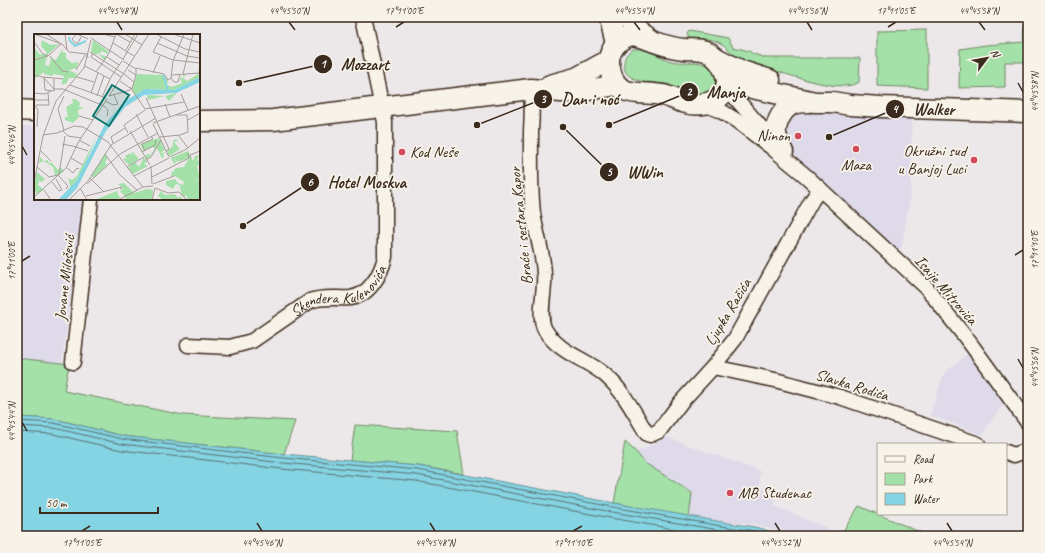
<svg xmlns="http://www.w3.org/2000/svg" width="1045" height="553" viewBox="0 0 1045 553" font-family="Caveat,sans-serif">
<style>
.built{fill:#dfdaea}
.green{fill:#a4e1a9;stroke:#708664}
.water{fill:#85d4e3;stroke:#679094}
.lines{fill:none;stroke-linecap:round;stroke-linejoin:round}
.shore{stroke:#596e6d;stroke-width:1}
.street-casing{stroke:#3b2a1e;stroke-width:17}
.secondary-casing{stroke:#3b2a1e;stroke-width:23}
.street{stroke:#f7f3e8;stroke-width:14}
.secondary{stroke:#f7f3e8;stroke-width:20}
.ticks{fill:none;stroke:#3b2a1e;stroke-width:1.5}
.poi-dot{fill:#d1495b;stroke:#f7f3e8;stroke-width:1.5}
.labels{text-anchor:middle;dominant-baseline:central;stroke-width:3.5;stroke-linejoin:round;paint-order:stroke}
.poi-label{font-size:16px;fill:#3b2a1e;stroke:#f7f3e8;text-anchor:end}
.street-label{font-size:16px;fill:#3b2a1e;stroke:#f7f3e8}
.inset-river{fill:none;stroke:#85d4e3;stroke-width:2}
.inset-road{fill:none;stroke:#a59c98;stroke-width:1}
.view{fill:#0f766e;fill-opacity:0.15;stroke:#0f766e;stroke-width:2}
.inset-edge{fill:none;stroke:#3b2a1e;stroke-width:2}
.leader{fill:none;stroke:#3b2a1e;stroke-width:1.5}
.callout-dot{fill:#3b2a1e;stroke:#f7f3e8;stroke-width:1.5}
.mark-label{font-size:12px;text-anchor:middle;font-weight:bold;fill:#fff}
.callout-label{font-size:17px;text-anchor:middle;font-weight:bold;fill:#3b2a1e;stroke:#f7f3e8;stroke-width:3.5;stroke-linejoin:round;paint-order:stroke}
.neatline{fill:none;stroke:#3b2a1e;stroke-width:1.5}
.ticks-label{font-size:10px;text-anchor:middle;fill:#3b2a1e}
</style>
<rect width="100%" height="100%" fill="#ece8e9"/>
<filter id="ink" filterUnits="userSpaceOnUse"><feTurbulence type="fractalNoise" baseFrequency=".025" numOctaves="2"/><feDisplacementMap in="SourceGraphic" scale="8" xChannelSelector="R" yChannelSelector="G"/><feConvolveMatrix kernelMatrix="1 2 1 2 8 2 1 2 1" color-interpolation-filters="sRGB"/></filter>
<g filter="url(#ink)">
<g class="built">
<path d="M802 109 839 114 912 119 911 191 902 246 898 252 788 148 785 141V123L793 114Z"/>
<path d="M17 125 35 127V199H84L62 363 17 358Z"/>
<path d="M969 353 1005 404 1000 408 982 435 930 415 944 373Z"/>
<path d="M663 436 760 471V487L776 492 775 506 841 534 840 536H791L754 524 728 523 689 518 692 493 645 463 636 452 657 443Z"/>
</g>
<g class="green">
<path d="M1025 17H1028V62H1005V87L959 88 960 49 986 45 1024 42Z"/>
<path d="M927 30V88L877 86V31Z"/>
<path d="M689 31 728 38 733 47 749 51 753 54 767 58H860L859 82C844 94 789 75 773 70 763 67 752 65 743 61 733 56 727 45 716 41 708 38 697 39 689 38L687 34Z"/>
<path d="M633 49C648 48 658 57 671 61 687 65 708 56 715 75 719 85 714 89 706 95H691L667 84 647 82 659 85C647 82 623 81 624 64 624 57 627 53 633 49Z"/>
<path d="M17 358 69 364 64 391 183 415 295 421 284 454 123 436 55 419 17 417Z"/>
<path d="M355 425 457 431 464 474 418 466 350 460Z"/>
<path d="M625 442 636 452 645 463 692 493 689 518 614 503Z"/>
<path d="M859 506 929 536H840Z"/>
</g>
<path class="water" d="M17 417 55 419 123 436 284 454 418 466 614 503 728 523 755 527 787 536H17Z"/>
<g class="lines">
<g class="shore">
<path d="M17 421 54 423 122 439 283 458 418 470 613 507 727 527 755 531 773 536"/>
<path d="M17 426 54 428 122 444 283 463 417 475 612 512 755 536"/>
<path d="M17 432 53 434 121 450 282 469 416 481 611 518 714 536"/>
</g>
<defs>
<g id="street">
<path d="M726 87 771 139"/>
<path d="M531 89C532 103 532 117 531 131 531 159 530 186 533 213 536 233 543 253 544 273 546 289 537 316 545 330 560 354 585 358 605 375 623 390 635 414 647 434L650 435 659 431 681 402 713 367 735 339 812 200 820 189"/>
<path d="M704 104 721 111 737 121 771 147 806 176 926 287 970 343 1028 423"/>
<path id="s1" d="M188 345 230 347 252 341 310 301C323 296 337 299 350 298 369 296 381 274 385 257V122L363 17"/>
<path d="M73 362 91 199"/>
<path d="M713 367 775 380 840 397 978 444"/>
<path d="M1006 452 1014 455 1028 450"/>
</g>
<g id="secondary">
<path d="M609 17 616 43"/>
<path d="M627 17 640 32 650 39"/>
<path d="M631 35C649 38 665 48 684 49 693 50 702 48 710 53 716 57 721 63 724 70 737 98 704 110 682 102 675 100 669 96 662 95 642 91 618 99 611 73 610 68 608 63 609 58 612 46 619 39 631 35Z"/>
<path d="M716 58 742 71 770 80"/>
<path d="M550 85 576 78 609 60"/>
<path d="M726 87 735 85 743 86 815 102H832L851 105 881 107 1028 112"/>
<path d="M17 110 35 111"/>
<path d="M199 121 273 120 531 89 561 92H578L616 85"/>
<path d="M783 152C781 148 778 143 777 138 773 127 781 111 791 105 796 102 803 102 809 102"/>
</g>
</defs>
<use href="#street" class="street-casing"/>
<use href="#secondary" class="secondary-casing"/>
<use href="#street" class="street"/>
<use href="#secondary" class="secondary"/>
</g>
</g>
<path class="ticks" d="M117 22 122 30M289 22 295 30M634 22 640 30M807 22 812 30M979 22 985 30M396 27 404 22M888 27 896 22M1018 83 1023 92M22 146 27 155M1015 255 1023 250M22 261 30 256M1018 359 1023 368M22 422 27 431M257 523 262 531M430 523 435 531M775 523 780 531M947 523 952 531M82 531 90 526M573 531 582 526"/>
<g class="poi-dot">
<circle cx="798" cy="136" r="4"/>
<circle cx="856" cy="149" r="4"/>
<circle cx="402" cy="152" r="4"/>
<circle cx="974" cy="160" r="4"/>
<circle cx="730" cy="493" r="4"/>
</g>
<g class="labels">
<g class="poi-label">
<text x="790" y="136">Ninon</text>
<text x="966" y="151">Okružni sud<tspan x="966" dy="18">u Banjoj Luci</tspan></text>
<text x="410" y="152" text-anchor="start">Kod Neše</text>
<text x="856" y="165" text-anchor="middle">Maza</text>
<text x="738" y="493" text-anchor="start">MB Studenac</text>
</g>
<g class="street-label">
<text transform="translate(521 226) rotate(-96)">Braće i sestara Kapor</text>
<text transform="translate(65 278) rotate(-84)">Jovane Milošević</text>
<text stroke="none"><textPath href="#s1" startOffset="168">Skendera Kulenovića</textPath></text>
<text transform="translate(946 290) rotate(49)">Isaije Mitrovića</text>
<text transform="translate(728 312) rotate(-59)">Ljupka Račića</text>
<text transform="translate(852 385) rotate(17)">Slavka Rodića</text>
</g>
</g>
<g transform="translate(34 34)">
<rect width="166" height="166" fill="#ece8e9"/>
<path d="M8 6 17 11 25 10 11 23 0 25V13L5 20 11 21 13 19 7 12ZM59 6 74 17V20L68 17 65 20 73 23 70 26 64 19 62 21 57 18ZM29 14 28 18 32 19V24L38 29 44 28 43 34 35 36 43 40 42 44H35L32 50H27L30 42 20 40 18 42 10 40V38L0 45V26L13 23 11 31 15 32 17 25 14 23 22 26ZM103 40 129 41 134 46 133 51 138 53 148 49 145 43 149 44V40L152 41 149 44 153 47 164 40 166 43 140 56 111 55 101 61 98 56ZM143 59 135 67 131 62 114 66 113 61 131 62ZM38 65H42L46 69 45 73 50 74 44 76 45 83 39 89 31 86V83H34L32 73 39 69ZM63 101 48 138 37 154 34 144 38 146 43 142ZM125 104 131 116 126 119 132 118 129 120 130 123 128 124 123 114 113 126 111 121 117 120 121 115 119 113 108 117 109 115 106 110ZM142 105 147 111 143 107 140 108 146 115 138 120 152 114 135 122 133 117 139 112V107ZM98 117 105 125 95 131 88 124 93 125 91 122 96 119 98 121ZM154 117 159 127 161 122 166 121 163 125 166 130 163 132 166 144 160 147 166 145V166H154L152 161 150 163 147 160 146 151 142 150 139 155 132 151V147L141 145 144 149 149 151 150 148 141 142 138 143 137 140 142 134 150 133 155 124 143 128 141 124 142 129 140 130 137 124ZM71 120 74 124 71 128 73 131 59 144 57 142ZM6 123 10 127 14 126 15 130 17 128 24 136 26 133 30 137 25 141H21L19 133 10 127 5 129ZM110 123 113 128 110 130 114 132 99 140 94 134 101 128 105 133ZM3 138 11 145 8 148 5 147 4 151 10 156 2 160 0 150ZM90 149 100 159 113 155 119 156 118 166H89L92 164 86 157 89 154 84 150ZM83 157 86 164 83 166 63 165ZM127 157 131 161 141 160 144 164 147 162 149 166H124L128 165 124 162Z" fill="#a4e1a9"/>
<path d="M166 43V48L142 59 110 61 91 73 72 97 43 154 32 166H24L43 146 71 90 91 67 111 55 140 56Z" fill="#85d4e3"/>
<path class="inset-river" d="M35 3 36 7 41 12 52 7M129 41 134 56"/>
<path class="inset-road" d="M0 0 28 10 35 18 53 20 54 24M12 0 26 9M31 0 33 16M43 0 38 5 41 9H44L47 3M43 0 54 5M69 0 81 3M82 0 96 8M91 0 108 11M122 0 151 15 166 18M139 0 166 9M127 3 119 18 139 26 166 29M57 4 90 26M0 8 9 20 14 22M79 9 100 22M123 9 153 22 166 24M92 16 101 0M56 18 90 40M59 19 57 23 87 43M16 22 28 37 34 38M73 23 85 31M89 25 104 0M0 26 14 22 27 10M89 27 102 35V41L94 36M51 32 76 45M102 34 130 40 134 46 137 44M42 36 51 21M62 38 75 19 82 0M119 39 126 22M165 39 166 27M90 40 100 48M149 40 159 0M0 41 9 43 20 55H29L70 72 74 76 73 82M138 41 166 39M43 43 60 48M137 44 139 27 150 0M137 44 140 48H144L146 40M20 45V57L11 56 10 43 29 45M86 47 96 54M36 51 72 64M98 55 102 41M97 56 96 53 111 75 150 68M0 59 11 60 17 57M57 59 64 39M147 60 154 76M30 62 24 75 30 96M63 62 70 42M75 62 96 56M75 62 115 0M68 63 77 43 88 27M112 64 123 88M0 66H15M71 67 79 71 84 70 80 61M0 70 4 76 3 93M131 70 136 83M2 71H15L14 59M102 80 114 103M45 82 59 86M154 86 166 79M123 88 135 115 132 117M119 89 166 72M119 90 135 123M29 97 34 102 47 104M96 97 116 131M94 99 90 91 111 76M9 101 23 99 40 92 49 93 74 108 100 142 135 124M144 101 154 114M126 103 146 101 154 98 153 81H142M45 106 56 112M79 109 77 103 91 94M28 110 43 113M42 113 54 117M7 117 17 127M111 117 108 110 119 105 117 102M108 118 121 111 122 106M71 120 86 141 103 156M136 123 151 116 166 104M37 124 49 131M157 124 156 121 166 117M112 126 117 123 127 106M117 132 118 150M3 133 15 143 24 141 34 152 32 155M93 133 110 123M33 134 39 139 43 134 45 135M25 140 31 102M100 142 109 153M118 143 155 124 154 119M56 144 70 158M18 148 25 157 28 156 22 145M0 149 9 102 22 67 50 34 57 6M53 150 86 120 124 99M119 150 140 142M46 154 53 166M121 154 134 159 145 158 153 166M10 156 17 166M52 162 88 153 86 155M0 163 32 134 45 107 73 65M35 166 54 147 77 111 122 84M84 166 109 153 119 152M118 166 121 154"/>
<path class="view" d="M78 51 95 61 75 92 59 82Z"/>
<rect width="166" height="166" class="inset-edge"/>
</g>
<path class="leader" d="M239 83L323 64M609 125L689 92M477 125L543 99M829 137L895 109M563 127L609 172M243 226L310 182"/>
<g class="callout-dot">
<circle cx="239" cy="83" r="4"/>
<circle cx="609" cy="125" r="4"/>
<circle cx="477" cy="125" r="4"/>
<circle cx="829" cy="137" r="4"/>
<circle cx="563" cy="127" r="4"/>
<circle cx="243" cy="226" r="4"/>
<circle cx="323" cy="64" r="10"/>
<circle cx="689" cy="92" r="10"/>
<circle cx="543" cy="99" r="10"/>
<circle cx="895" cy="109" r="10"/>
<circle cx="609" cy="172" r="10"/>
<circle cx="310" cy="182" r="10"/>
</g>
<g class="mark-label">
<text x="323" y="68">1</text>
<text x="689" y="96">2</text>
<text x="543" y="103">3</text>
<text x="895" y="113">4</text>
<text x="609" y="176">5</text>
<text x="310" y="186">6</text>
</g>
<g class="callout-label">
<text x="365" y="70">Mozzart</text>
<text x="726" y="98">Manja</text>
<text x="590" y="105">Dan i noć</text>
<text x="934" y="115">Walker</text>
<text x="645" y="178">WWin</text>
<text x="367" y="188">Hotel Moskva</text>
</g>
<rect width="1045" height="553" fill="none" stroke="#f7f3e8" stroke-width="44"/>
<rect x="877" y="443" width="130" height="72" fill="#f7f3e8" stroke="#aca397"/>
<rect x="885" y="456" width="20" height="6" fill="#f7f3e8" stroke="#aca397"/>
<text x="913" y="463" font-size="12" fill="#3b2a1e">Road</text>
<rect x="885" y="473" width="20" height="12" fill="#a4e1a9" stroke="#aca397"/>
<text x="913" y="483" font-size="12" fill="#3b2a1e">Park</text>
<rect x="885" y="493" width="20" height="12" fill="#85d4e3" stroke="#aca397"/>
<text x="913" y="503" font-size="12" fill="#3b2a1e">Water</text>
<g transform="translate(987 58) rotate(58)" stroke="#f7f3e8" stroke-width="3" paint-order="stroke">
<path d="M0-3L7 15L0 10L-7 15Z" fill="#3b2a1e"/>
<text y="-6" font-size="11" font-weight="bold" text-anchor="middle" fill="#3b2a1e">N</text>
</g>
<path d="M40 507v6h118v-6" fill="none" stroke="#3b2a1e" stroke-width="2"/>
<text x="46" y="507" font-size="12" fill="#3b2a1e" stroke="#f7f3e8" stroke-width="3" paint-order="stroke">50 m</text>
<rect x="22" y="22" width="1001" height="509" class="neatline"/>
<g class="ticks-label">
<text x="117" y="14">44°45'48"N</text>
<text x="289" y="14">44°45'50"N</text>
<text x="404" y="14">17°11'00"E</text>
<text x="634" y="14">44°45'54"N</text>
<text x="807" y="14">44°45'56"N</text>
<text x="896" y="14">17°11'05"E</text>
<text x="979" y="14">44°45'58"N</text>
<text transform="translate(1034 92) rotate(-90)" y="4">44°45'58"N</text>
<text transform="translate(11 146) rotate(-90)" y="4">44°45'46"N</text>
<text transform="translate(1034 250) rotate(-90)" y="4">17°11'10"E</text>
<text transform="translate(11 261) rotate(-90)" y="4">17°11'00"E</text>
<text transform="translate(1034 368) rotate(-90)" y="4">44°45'56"N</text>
<text transform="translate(11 422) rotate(-90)" y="4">44°45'44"N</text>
<text x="82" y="546">17°11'05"E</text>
<text x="262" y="546">44°45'46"N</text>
<text x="435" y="546">44°45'48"N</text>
<text x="573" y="546">17°11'10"E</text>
<text x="780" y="546">44°45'52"N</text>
<text x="952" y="546">44°45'54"N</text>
</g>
</svg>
